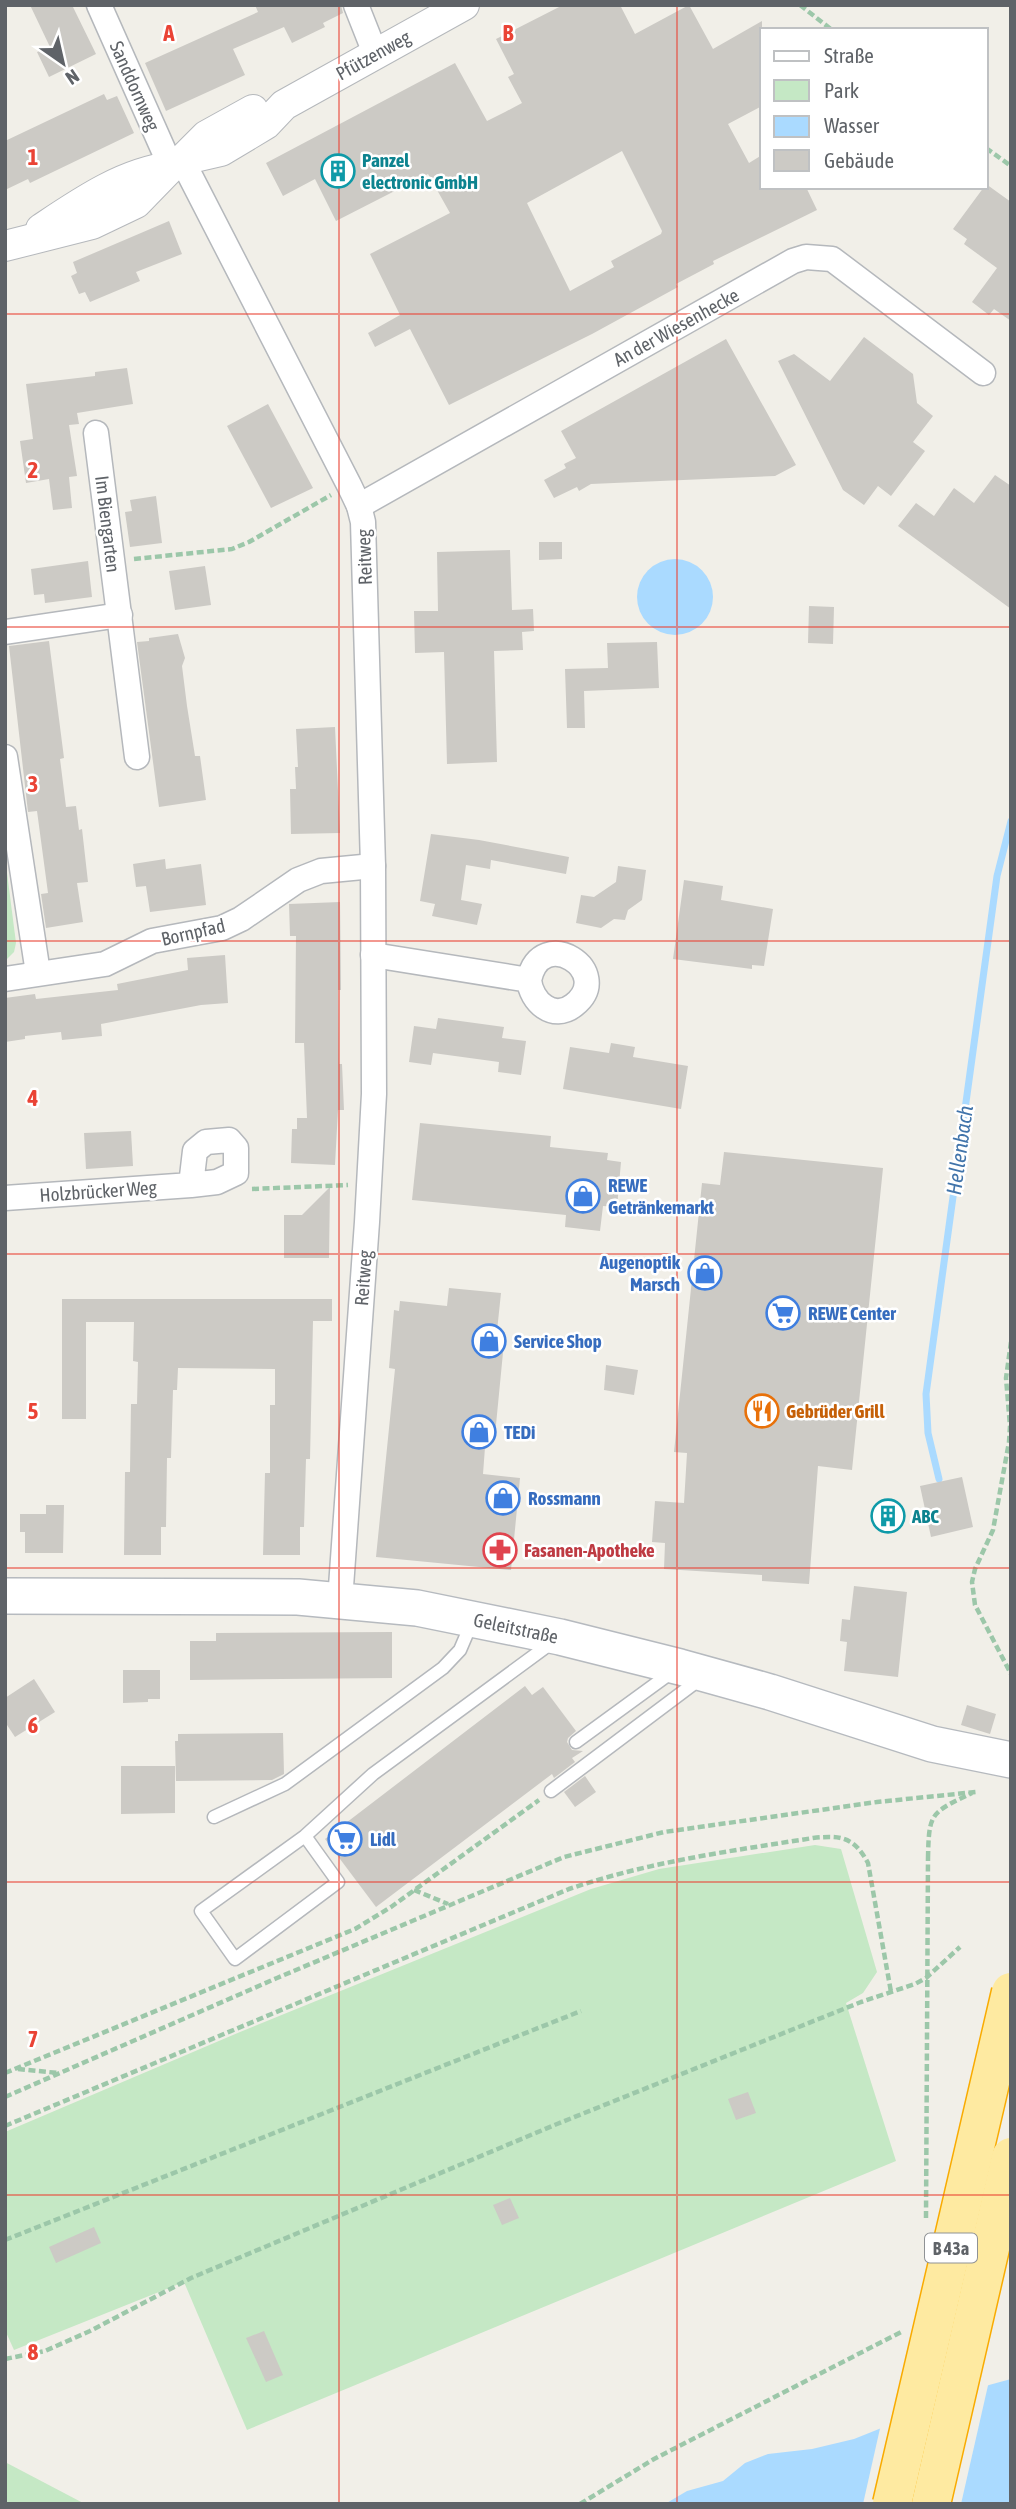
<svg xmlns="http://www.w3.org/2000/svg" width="1016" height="2509" viewBox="0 0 1016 2509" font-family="'Asap Condensed',sans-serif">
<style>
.green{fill:#c5e8c5}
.water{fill:#aadaff}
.pier{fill:#f1efe8}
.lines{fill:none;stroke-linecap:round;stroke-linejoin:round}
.stream{stroke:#aadaff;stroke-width:7}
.building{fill:#cccac5;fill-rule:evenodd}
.service-casing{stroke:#b5b8bc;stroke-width:15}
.minor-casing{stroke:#b5b8bc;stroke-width:27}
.tertiary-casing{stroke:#b5b8bc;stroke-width:32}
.secondary-casing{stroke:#b6babf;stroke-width:38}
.path{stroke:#9cc7a9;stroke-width:4.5;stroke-dasharray:7 3.5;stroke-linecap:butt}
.service{stroke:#fff;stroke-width:12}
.minor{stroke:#fff;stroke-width:24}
.tertiary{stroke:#fff;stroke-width:30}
.secondary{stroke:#fff;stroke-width:35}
.trunk-bridge-casing{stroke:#f9ab00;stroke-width:41;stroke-linecap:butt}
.path-bridge{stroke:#9cc7a9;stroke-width:4.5;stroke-dasharray:7 3.5;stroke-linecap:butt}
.trunk-bridge{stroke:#feeaa1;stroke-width:38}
.grid{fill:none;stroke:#ea4335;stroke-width:2;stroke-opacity:0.55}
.labels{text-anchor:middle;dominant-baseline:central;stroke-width:5;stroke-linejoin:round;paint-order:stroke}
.shield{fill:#fff;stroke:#8f9295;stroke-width:2}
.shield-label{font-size:18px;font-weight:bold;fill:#5f6368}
.street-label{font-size:19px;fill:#5f6368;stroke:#fff}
.culture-label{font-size:19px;font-weight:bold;fill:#0d838f;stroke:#fff;text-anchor:start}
.shop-label{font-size:19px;font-weight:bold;fill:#366cbe;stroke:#fff;text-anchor:start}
.food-label{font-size:19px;font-weight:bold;fill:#c56008;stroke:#fff;text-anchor:start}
.health-label{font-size:19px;font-weight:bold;fill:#be3a42;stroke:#fff;text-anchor:start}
.water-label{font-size:21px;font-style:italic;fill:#4174aa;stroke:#fff}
.grid-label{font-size:23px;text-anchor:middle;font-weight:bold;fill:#ea4335;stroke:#fff;stroke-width:5;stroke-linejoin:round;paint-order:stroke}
</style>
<rect width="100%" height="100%" fill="#f1efe8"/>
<g class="green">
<path d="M5 857 16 943 14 952 5 961Z"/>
<path d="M815 1845 841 1849 877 1972 863 1993 846 2003 896 2161 247 2430 184 2282 14 2350 5 2330V2132L240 2032 591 1889 659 1869Z"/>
<path d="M5 2462 85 2504H5Z"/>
</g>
<g class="water">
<circle cx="675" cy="597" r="38"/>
<path d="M1011 2379V2504H665L687 2491 723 2481 745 2463 768 2454 812 2449 854 2439 989 2385Z"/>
</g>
<path class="pier" d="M989 2381 961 2504H863L881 2424Z"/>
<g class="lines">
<path class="stream" d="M939 1479 928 1433 926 1394 997 876 1011 821"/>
</g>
<g class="building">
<path d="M30 5H72L96 54 49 77 37 52 50 47Z"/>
<path d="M255 5H341L343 13 323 23 325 27 292 43 284 27 233 49 245 75 166 111 145 63 258 12Z"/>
<path d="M563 5H620L635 34 689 5 713 49 762 21V106L728 124 749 163 762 155V187H806L817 210 713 261 714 264 676 284 678 287 592 334 449 405 410 329 375 347 368 333 400 315 370 254 450 213 428 174 336 221 315 179 283 196 266 163 455 63 487 121 505 112 522 103 508 77 514 74 496 39ZM622 151 662 231 661 234 611 261 614 267 570 291 527 203Z"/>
<path d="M104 94 107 100 117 96 134 133 30 183 28 179 5 190V141Z"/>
<path d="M986 184 1011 202V321L994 309 989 315 972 302 997 268 964 244 967 239 953 229 984 187H986Z"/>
<path d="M169 221 182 254 136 272 140 281 90 302 85 292 79 294 71 276 77 273 73 262Z"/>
<path d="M864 337 913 374 917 403 933 416 913 442 925 451 891 496 878 486 864 505 843 490 778 361 794 354 830 381Z"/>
<path d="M726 339 796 465 775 476 591 484 579 491 577 487 554 498 544 480 566 468 564 464 576 458 561 431Z"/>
<path d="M127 368 133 404 77 413 79 424 69 425 77 476 69 477 72 508 53 510 49 479 26 483 20 441 33 439 26 384 95 376V372Z"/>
<path d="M268 404 313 488 271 508 227 426Z"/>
<path d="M995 475 1011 486V609L898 526 916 503 934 516 954 488 974 503Z"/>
<path d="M156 496 162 543 130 547 125 512 132 511 130 500Z"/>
<path d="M539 542H562V559L539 560Z"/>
<path d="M510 550 512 610 533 609 534 631 522 632 523 650 494 651 497 762 447 764 444 652 415 653 414 611H438L437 552Z"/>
<path d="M88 561 92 597 45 603 44 594 34 595 31 569Z"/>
<path d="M205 566 211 605 175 610 169 571Z"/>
<path d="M809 606 834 607 833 644 808 643Z"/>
<path d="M178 634 185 658 182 666 187 706 195 756H200L206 800 159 807 137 642 149 641V638Z"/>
<path d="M49 641 64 758 60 759 66 807 76 806 79 830 82 829 88 882 77 883 83 922 46 928 41 894 48 893 37 811 28 812 9 646Z"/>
<path d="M657 642 659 688 584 691 585 728H567L565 669 608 668 607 643Z"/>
<path d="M335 727 340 833 291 834 290 789H296L295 767H298L296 729Z"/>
<path d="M431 834 479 840 569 857 566 874 491 860 490 869 466 865 461 900 482 904 477 925 432 916 435 904 420 901Z"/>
<path d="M165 859 166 869 201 864 206 905 150 912 146 886 136 887 133 864Z"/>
<path d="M618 866 646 870 642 900 628 910 625 920 614 919 601 928 576 923 581 895 594 897 616 882Z"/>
<path d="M684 880 723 886 721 900 773 909 764 966 752 965V969L673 959Z"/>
<path d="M340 902 341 990H338L339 1064H342L344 1110H338L335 1165 291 1163 292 1129H297V1118H307L304 1043H295L296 936H290L289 904Z"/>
<path d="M225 955 228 1003 201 1005 101 1024 102 1036 62 1040 61 1032 25 1036V1039L5 1042V998L35 994 36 999 118 990 117 984 188 970 187 958Z"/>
<path d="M438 1018 504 1027 502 1038 526 1041 521 1075 498 1072 499 1062 433 1053 431 1065 409 1062 414 1026 436 1029Z"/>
<path d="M611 1043 635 1047 633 1057 688 1066 681 1109 563 1089 570 1047 609 1053Z"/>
<path d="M420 1123 551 1136 550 1147 608 1153 607 1160 621 1162 617 1207 603 1206 600 1231 565 1227 566 1215 412 1200Z"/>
<path d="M131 1131 133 1166 86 1169 84 1133Z"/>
<path d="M724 1152 883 1168 852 1470 818 1466 809 1584 762 1581V1575L664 1569 665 1543 652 1542 655 1501 684 1503 687 1453 674 1452 702 1183 720 1185Z"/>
<path d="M330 1187 329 1258H284V1215H302Z"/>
<path d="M449 1288 501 1293 497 1331 505 1332 495 1435 486 1434 483 1474 520 1478 511 1570 376 1557 395 1369 389 1368 394 1310 399 1311 400 1301 447 1306Z"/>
<path d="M62 1299H332V1321H313L310 1459H306L304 1527H300V1555H263L265 1473H270V1405H275V1369L178 1368 177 1390H173L171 1458H167L166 1527H161V1555H124L125 1472H130L131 1404H137L138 1362 133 1361 134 1322H86V1419H62Z"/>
<path d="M606 1365 638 1370 634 1395 604 1390Z"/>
<path d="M962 1477 973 1527 931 1537 920 1486Z"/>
<path d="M46 1505H64L63 1553H25V1532H20V1514H46Z"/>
<path d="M854 1586 907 1592 898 1677 844 1671 847 1642 840 1641 842 1619 850 1620Z"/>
<path d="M392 1632V1678L190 1680V1641H216V1633Z"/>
<path d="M123 1670H160V1699H148V1702L123 1703Z"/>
<path d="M34 1679 55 1712 15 1737 5 1722V1698Z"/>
<path d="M525 1686 532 1695 543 1687 576 1731 568 1738 567 1742 572 1750 583 1751 572 1758 575 1762 554 1778 552 1774 376 1907 325 1839Z"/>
<path d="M967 1705 996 1714 990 1734 961 1725Z"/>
<path d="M283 1733 284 1774 272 1780 176 1781 175 1741H178V1734Z"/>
<path d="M121 1766H175V1813L121 1814Z"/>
<path d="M585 1776 596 1792 575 1807 564 1792Z"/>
<path d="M748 2092 756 2113 736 2120 728 2099Z"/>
<path d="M510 2198 519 2218 502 2225 493 2205Z"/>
<path d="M94 2227 101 2243 56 2263 49 2247Z"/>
<path d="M264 2331 283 2375 266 2382 246 2338Z"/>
</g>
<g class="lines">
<defs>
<g id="service">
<path d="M576 1742 672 1672"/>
<path d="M551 1791 700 1679"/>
<path d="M214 1817 285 1784 443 1668 460 1650 472 1622"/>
<path d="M305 1836 338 1882 235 1959 201 1911 305 1836 373 1774 554 1641"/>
</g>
<g id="minor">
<path d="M99 5 171 167"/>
<path d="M356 5 375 53"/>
<path d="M182 160 349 485 359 506 363 522 373 866 374 1094 367 1222 340 1601"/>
<path d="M96 433 137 757"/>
<path d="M359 506 793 261 806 257 832 259 983 373"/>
<path d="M5 632 120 615"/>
<path d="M5 757 38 973"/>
<path d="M373 955 529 980C531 1001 553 1022 574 1005 616 972 541 923 529 980"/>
<path d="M5 979 105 964 152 941 222 928 241 919 298 880 321 871 373 866"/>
<path d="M5 1198 191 1185 217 1182 236 1173V1148L229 1140 206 1142 195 1151 191 1185"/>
</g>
<g id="tertiary">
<path d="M182 160 221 151 266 124 284 105 464 5"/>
<path d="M41 229C80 203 123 173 171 167"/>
<path d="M5 246 92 224 136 203 171 167 182 160 206 136 253 110"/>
</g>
<path id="secondary" d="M5 1596 298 1597 417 1608 560 1637 680 1667 770 1692 932 1744 1011 1760"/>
</defs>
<use href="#service" class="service-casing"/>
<use href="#minor" class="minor-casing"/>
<use href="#tertiary" class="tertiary-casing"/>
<use href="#secondary" class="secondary-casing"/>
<g class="path">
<path d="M800 5 832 30"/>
<path d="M986 148 1011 166"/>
<path d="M134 559 232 549 249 542 331 495"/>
<path d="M252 1189 348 1185"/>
<path d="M1011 1342 1006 1378 1010 1426 1009 1442 993 1530 975 1569 972 1582 975 1605 1011 1674"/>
<path d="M928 1858C929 1813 930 1813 972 1793"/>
<path d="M414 1890 448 1904"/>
<path d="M18 2069 58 2073"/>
<path d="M5 2073 355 1929 391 1907 539 1800"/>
<path d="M5 2097 277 1978 564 1857 664 1832 877 1802 976 1792"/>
<path d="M5 2126 569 1889C648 1862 730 1851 813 1838 841 1835 854 1837 868 1863L891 1992"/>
<path d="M5 2240 581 2011"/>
<path d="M5 2359 45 2351 90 2331 191 2278 557 2124 861 2002 915 1984 926 1978 960 1947"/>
<path d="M580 2504 654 2459 903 2331"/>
</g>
<use href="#service" class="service"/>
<use href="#minor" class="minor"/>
<use href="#tertiary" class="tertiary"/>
<use href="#secondary" class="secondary"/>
<defs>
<g id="trunk-bridge">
<path d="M892 2504 1011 1992"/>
<path d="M931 2504 1011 2157"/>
</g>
</defs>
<use href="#trunk-bridge" class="trunk-bridge-casing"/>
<path class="path-bridge" d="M926 2218 928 1858"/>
<use href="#trunk-bridge" class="trunk-bridge"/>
</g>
<path class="grid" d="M339 5V2504M677 5V2504M5 314H1011M5 627H1011M5 941H1011M5 1254H1011M5 1568H1011M5 1882H1011M5 2195H1011"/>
<defs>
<symbol id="building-ring" viewBox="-11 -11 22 22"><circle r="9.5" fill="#fff" stroke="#0f9aa8" stroke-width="1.5"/><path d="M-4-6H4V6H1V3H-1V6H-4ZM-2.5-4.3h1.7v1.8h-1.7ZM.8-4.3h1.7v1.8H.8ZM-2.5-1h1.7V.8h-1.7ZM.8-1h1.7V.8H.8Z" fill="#0f9aa8"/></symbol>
<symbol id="shop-ring" viewBox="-11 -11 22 22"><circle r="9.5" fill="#fff" stroke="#3f7fe0" stroke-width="1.5"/><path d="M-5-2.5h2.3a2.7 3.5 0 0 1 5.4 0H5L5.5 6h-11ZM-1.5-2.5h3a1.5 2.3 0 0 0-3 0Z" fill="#3f7fe0"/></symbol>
<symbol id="supermarket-ring" viewBox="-11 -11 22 22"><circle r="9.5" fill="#fff" stroke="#3f7fe0" stroke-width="1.5"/><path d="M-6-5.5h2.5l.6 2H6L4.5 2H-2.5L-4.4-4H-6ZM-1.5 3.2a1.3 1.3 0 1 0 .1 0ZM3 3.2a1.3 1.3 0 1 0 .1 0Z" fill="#3f7fe0"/></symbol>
<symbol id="restaurant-ring" viewBox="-11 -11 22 22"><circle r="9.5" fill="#fff" stroke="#e8710a" stroke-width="1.5"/><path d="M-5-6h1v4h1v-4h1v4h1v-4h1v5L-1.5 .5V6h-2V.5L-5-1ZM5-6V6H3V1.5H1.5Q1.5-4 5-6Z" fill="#e8710a"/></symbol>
<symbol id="pharmacy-ring" viewBox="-11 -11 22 22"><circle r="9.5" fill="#fff" stroke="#e0444e" stroke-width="1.5"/><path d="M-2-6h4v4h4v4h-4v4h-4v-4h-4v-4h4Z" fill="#e0444e"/></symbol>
</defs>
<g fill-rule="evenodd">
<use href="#building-ring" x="319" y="152" width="38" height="38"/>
<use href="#shop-ring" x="564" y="1177" width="38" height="38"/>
<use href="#shop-ring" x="686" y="1254" width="38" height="38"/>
<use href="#supermarket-ring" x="764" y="1294" width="38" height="38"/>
<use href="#shop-ring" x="470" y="1322" width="38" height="38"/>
<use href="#restaurant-ring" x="743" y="1392" width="38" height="38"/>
<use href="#shop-ring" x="460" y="1413" width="38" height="38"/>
<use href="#shop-ring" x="484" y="1479" width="38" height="38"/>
<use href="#building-ring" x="869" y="1497" width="38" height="38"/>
<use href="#pharmacy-ring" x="481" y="1531" width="38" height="38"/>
<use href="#supermarket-ring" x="326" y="1820" width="38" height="38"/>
</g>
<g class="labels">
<rect class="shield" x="925" y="2233.5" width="52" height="29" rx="5"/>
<g class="shield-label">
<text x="951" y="2248">B 43a</text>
</g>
<g class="street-label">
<text transform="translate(373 55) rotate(-29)">Pfützenweg</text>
<text transform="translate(135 86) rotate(66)">Sanddornweg</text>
<text transform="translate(676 327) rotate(-29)">An der Wiesenhecke</text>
<text transform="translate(108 524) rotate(83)">Im Biengarten</text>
<text transform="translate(364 557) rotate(-92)">Reitweg</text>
<text transform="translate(193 932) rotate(-13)">Bornpfad</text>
<text transform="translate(98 1191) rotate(-4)">Holzbrücker Weg</text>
<text transform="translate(363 1278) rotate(-86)">Reitweg</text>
<text transform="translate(516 1628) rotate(12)">Geleitstraße</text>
</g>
<g class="culture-label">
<text x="362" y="160">Panzel<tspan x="362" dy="22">electronic GmbH</tspan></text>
<text x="912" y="1516">ABC</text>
</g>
<g class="shop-label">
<text x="608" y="1185">REWE<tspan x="608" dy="22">Getränkemarkt</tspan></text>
<text x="680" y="1262" text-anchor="end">Augenoptik<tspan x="680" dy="22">Marsch</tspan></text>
<text x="808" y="1313">REWE Center</text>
<text x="514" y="1341">Service Shop</text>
<text x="504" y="1432">TEDi</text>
<text x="528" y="1498">Rossmann</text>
<text x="370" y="1839">Lidl</text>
</g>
<g class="food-label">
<text x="786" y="1411">Gebrüder Grill</text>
</g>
<g class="health-label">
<text x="524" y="1550">Fasanen-Apotheke</text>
</g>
<g class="water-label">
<text transform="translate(959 1150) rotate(-82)">Hellenbach</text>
</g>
</g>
<g class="grid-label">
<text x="169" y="41">A</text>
<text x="508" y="41">B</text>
<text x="33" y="165">1</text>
<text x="33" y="478">2</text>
<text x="33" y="792">3</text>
<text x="33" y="1106">4</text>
<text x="33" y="1419">5</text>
<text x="33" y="1733">6</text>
<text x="33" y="2047">7</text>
<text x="33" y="2360">8</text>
</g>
<rect width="1016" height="2509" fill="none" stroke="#5f6368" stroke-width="14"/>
<rect x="760" y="28" width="228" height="161" fill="#ffffff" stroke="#bfc1c3" stroke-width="2"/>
<rect x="774" y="51" width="35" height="10" fill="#ffffff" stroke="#bfc1c3" stroke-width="2"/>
<text x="824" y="63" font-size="21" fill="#5f6368">Straße</text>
<rect x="774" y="80" width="35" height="21" fill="#c5e8c5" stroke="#bfc1c3" stroke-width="2"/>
<text x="824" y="98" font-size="21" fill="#5f6368">Park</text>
<rect x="774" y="116" width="35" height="21" fill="#aadaff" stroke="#bfc1c3" stroke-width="2"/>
<text x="824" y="133" font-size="21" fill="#5f6368">Wasser</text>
<rect x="774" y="150" width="35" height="21" fill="#cccac5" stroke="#bfc1c3" stroke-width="2"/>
<text x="824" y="168" font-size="21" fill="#5f6368">Gebäude</text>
<g transform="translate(63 63) rotate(146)" stroke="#ffffff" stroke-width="5" paint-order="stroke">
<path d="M0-5L12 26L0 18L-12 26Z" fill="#5f6368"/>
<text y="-10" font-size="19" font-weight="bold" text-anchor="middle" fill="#5f6368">N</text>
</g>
</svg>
